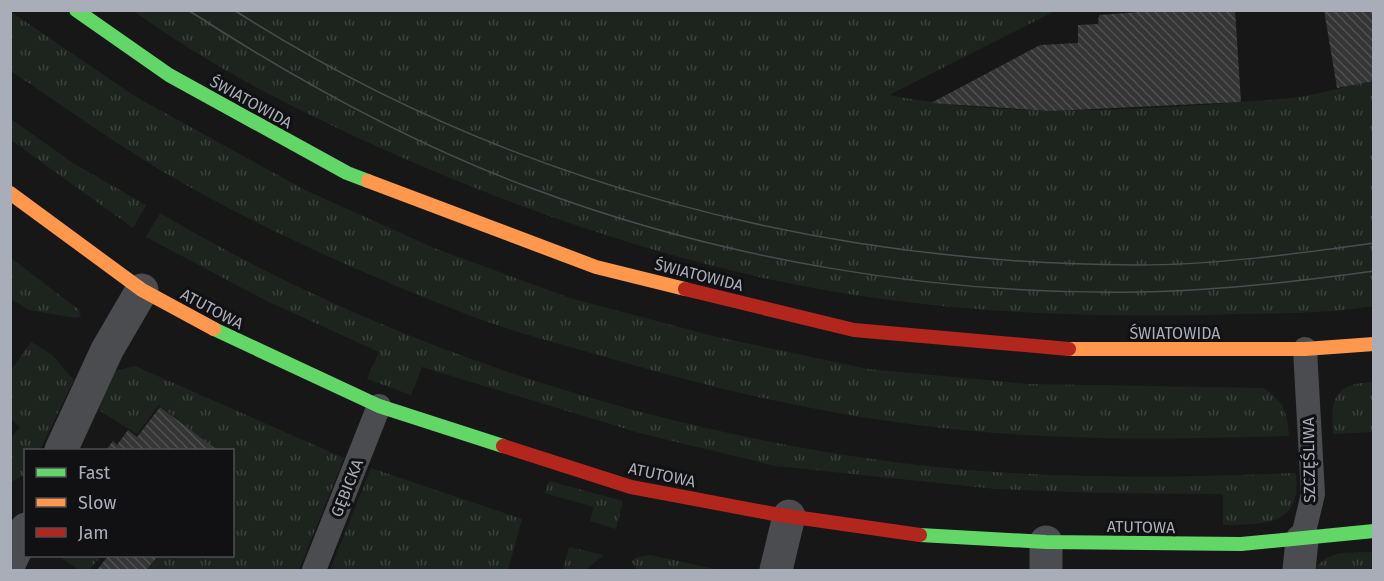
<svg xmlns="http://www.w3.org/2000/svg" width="1384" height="581" viewBox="0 0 1384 581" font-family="'Fira Sans',sans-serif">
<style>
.grass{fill:url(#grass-tufts)}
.building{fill:url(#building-back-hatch)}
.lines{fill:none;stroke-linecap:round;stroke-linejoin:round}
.lane{stroke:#4b4c50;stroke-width:24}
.street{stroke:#4b4c50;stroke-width:33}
.fast{stroke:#63d668;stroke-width:14}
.slow{stroke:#ff974d;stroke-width:14}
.jam{stroke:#b3261e;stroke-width:14}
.tram{stroke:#4b4c4f;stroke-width:1.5}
.labels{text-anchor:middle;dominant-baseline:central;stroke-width:6;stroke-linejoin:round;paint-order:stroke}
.street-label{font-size:16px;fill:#a8adb8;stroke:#111113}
</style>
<defs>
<pattern id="grass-tufts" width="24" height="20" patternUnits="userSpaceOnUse" patternTransform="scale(1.5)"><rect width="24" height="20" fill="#1d241e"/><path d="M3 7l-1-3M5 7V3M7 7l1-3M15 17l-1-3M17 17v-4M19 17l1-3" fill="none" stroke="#3b413d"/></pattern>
<pattern id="building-back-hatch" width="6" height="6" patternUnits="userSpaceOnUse" patternTransform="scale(1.5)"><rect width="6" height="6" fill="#353536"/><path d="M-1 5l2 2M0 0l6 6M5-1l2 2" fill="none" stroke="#4f5051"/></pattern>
</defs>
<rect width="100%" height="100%" fill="#171717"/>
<g class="grass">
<path d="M10 11 136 97 305 190 434 248 570 298 717 337 868 369 1028 384 1263 388C1284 401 1287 412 1289 436 1180 439 1071 441 962 430 844 419 729 393 616 360 566 345 515 333 466 314 371 277 277 236 188 186 127 152 69 110 11 71Z"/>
<path d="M134 11H1055L889 95C1015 120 1144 109 1270 100L1301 97 1373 81V306C1318 315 1260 313 1204 315 1059 318 910 310 768 279 637 250 508 205 385 150 298 111 211 67 134 11Z"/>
<path d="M11 119 73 163 146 205 133 228 11 140Z"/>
<path d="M160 213C400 356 702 449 981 471 1086 479 1191 477 1296 473 1302 527 1264 524 1223 525V494L1098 493 996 489 776 466 643 434 422 367 411 395 367 379 379 352 267 301 146 237Z"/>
<path d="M11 258 79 310 81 316 76 318 29 310 11 299Z"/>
<path d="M31 342 51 354 74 380 40 450H26L25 475 11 482V438L20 427 11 419V370Z"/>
<path d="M135 366 344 458 299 570H144L157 556H232V450H216L159 405 137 434 100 411 99 403 112 372Z"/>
<path d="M1373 382V432L1333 434C1330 397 1335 384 1373 382Z"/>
<path d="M371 468 522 519 508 570H330Z"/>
<path d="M549 481 623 501 616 529 590 521 594 507 545 493Z"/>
<path d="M569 547 604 555 585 570H563Z"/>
<path d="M1373 552V570H1315C1326 549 1352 553 1373 552Z"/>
<path d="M649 555H650L719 570H638L631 561 638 557Z"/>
<path d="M59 556H101L89 570H79Z"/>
</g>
<g class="building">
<path d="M1166 10H1235L1241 102 1050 111 931 103 1040 45 1078 43V25L1098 24 1099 15Z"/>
<path d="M1324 10H1374V81L1337 88Z"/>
<path d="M160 407 217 450H106L113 441 117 445 128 430 137 437Z"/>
<path d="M108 556H158L146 570H97Z"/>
</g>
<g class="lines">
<g class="lane">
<path d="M1302 540 1313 494 1305 349"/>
<path d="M314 570 379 406"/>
</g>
<g class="street">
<path d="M61 450 107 350 142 290"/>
<path d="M10 562 26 529"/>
<path d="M776 570 789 516"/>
<path d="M1046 570V542"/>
<path d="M1299 570 1302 540"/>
</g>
<g class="fast">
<path d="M76 10 169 75 347 173 368 181"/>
<path d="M214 329 379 406 503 446"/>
<path d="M920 535 1046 542 1241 544 1374 531"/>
</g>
<g class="slow">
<path d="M368 181 596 267 685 289"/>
<path d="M10 193 142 290 214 329"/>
<path d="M1069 349H1305L1374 344"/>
</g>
<g class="jam">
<path d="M685 289 854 330 1069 349"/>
<path d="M503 446 631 487 774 514 920 535"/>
</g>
<g class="tram">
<path d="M188 10C296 80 410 143 531 188 723 260 933 295 1137 292 1216 291 1295 282 1374 271"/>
<path d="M234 10C502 182 818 264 1136 265 1215 265 1295 254 1374 243"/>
</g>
</g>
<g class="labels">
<g class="street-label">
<text transform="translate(251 102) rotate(29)">ŚWIATOWIDA</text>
<text transform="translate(699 275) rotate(14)">ŚWIATOWIDA</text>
<text transform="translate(212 309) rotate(28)">ATUTOWA</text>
<text x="1175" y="333">ŚWIATOWIDA</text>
<text transform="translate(1309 460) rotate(-91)">SZCZĘŚLIWA</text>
<text transform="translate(662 475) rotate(12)">ATUTOWA</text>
<text transform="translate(347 488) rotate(-68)">GĘBICKA</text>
<text transform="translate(1141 527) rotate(1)">ATUTOWA</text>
</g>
</g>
<rect width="1384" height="581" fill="none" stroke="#a8adb8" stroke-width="24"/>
<rect x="24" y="449" width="210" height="108" fill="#111113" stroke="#4d4f55" stroke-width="1.5"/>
<rect x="36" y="468" width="30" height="9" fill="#63d668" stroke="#4d4f55" stroke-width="1.5"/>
<text x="78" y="479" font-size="18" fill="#a8adb8">Fast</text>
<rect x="36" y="498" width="30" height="9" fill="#ff974d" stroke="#4d4f55" stroke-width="1.5"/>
<text x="78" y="509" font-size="18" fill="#a8adb8">Slow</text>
<rect x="36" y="528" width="30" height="9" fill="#b3261e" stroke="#4d4f55" stroke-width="1.5"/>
<text x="78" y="539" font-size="18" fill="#a8adb8">Jam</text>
</svg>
